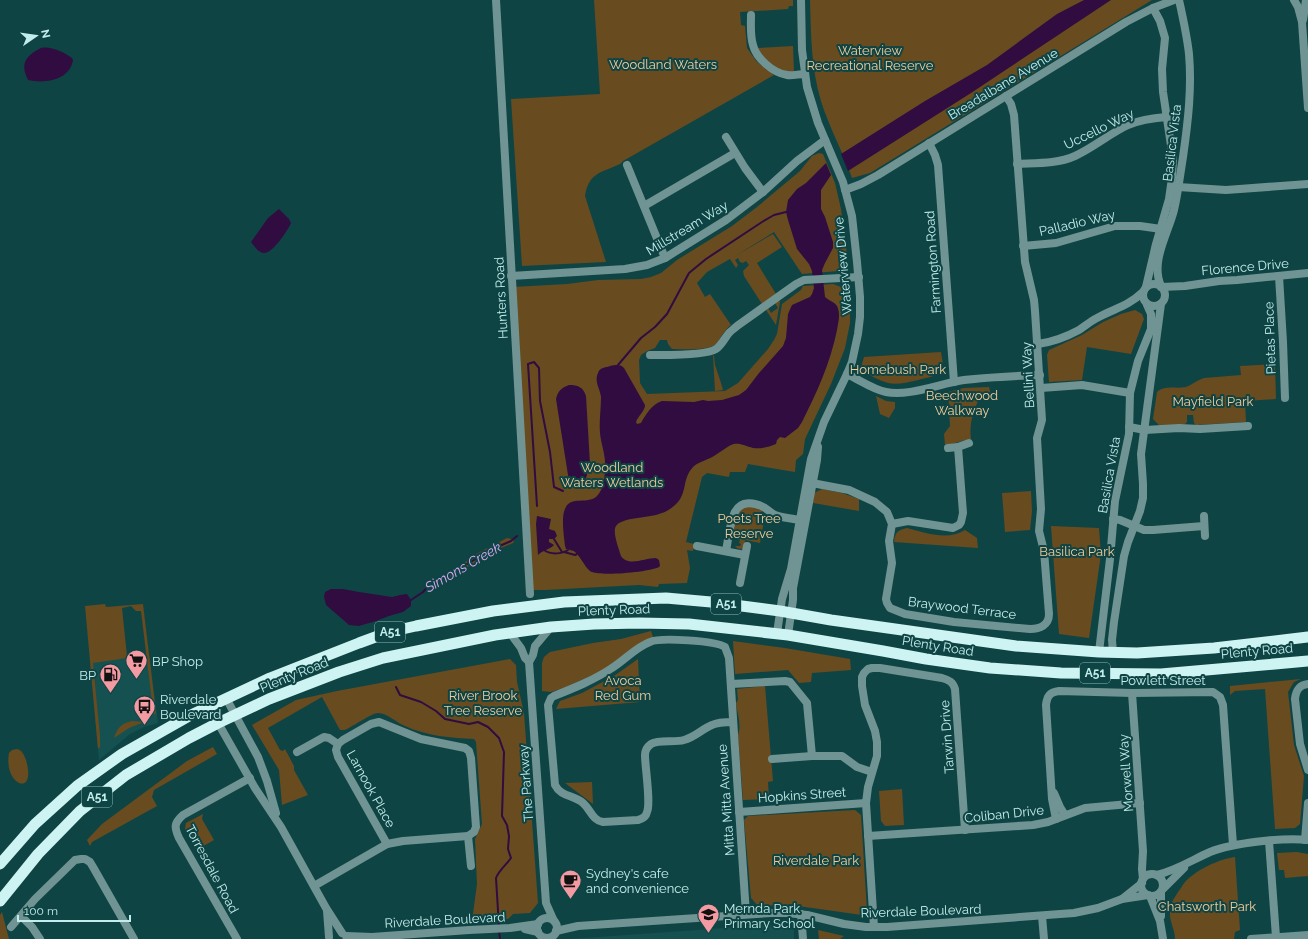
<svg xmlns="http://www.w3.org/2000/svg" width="1308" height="939" viewBox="0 0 1308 939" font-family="Raleway,sans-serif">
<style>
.built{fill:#155151}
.green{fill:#694b20}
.water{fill:#300c40}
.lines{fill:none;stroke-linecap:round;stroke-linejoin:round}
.stream{stroke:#300c40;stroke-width:2}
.minor{stroke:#709493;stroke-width:8}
.tertiary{stroke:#709493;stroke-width:8}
.trunk{stroke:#cdf4f2;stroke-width:11}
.labels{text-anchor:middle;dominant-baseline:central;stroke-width:4;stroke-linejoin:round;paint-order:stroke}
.shield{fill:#0f4444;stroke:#8cbaba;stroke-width:1}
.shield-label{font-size:12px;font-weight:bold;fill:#c2edec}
.park-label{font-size:13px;fill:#f1cb9b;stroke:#0f4444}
.street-label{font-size:13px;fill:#c2edec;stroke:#0f4444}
.poi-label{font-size:13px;fill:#c2edec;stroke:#0f4444;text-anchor:start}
.water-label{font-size:14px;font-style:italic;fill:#dbaaf5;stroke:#0f4444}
</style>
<rect width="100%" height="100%" fill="#0f4444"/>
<g class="built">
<path d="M149 653 158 723 144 727 130 734 99 760 90 663Z"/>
<path d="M782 924 791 925 794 930V939H570Z"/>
</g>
<g class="green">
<path d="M594 0H793V6H789L788 9 740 12 741 25 745 26 747 48 757 62 774 75 623 161 620 164C601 173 589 172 585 196L606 262 522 266 511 99 600 94Z"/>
<path d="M810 0H1152L870 173 852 178C843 152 829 127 821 101 811 68 811 34 810 0Z"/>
<path d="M793 46 794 72C780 74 764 60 758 48Z"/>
<path d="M819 153 823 154 835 183 841 209 845 235 847 255 846 259 838 271 802 274 774 232 735 256 773 234 782 247 757 263 776 294 762 304 744 276 743 271 749 265 746 261 743 263 740 262 738 258 735 260 738 265 736 268 730 259 707 272 697 283 705 297 710 294 731 325C724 330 721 338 716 344 709 351 682 349 672 349L668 344 667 340H660L655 348 647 351 641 355 639 360 640 383 647 394 725 391 738 383 768 349 774 340 777 334 782 304 801 290 803 286 833 284 841 287 850 297V323L845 348 831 384 805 439 803 454 796 460 795 472 748 464 745 472H730L729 477 707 473 702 477 686 542 694 544 693 551 687 550 690 568 687 583 659 584 658 587 639 585 545 590H530L513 287 567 284 598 280 641 279 651 277 661 273 677 260 732 226 757 207 800 171 812 156Z"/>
<path d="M779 300 780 302 776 325 766 310 768 308 771 313 778 308 775 303Z"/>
<path d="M1135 310 1142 314 1144 319 1131 354 1087 347 1082 380 1049 382 1047 355 1049 350 1082 335 1103 322 1121 314Z"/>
<path d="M941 352C942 360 946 370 938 375 924 378 902 386 888 383 878 380 870 375 862 371L861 367 864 357Z"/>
<path d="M713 355 714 356 715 365 721 383 723 390 715 391Z"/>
<path d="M1275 364 1276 399 1245 401 1246 422 1196 425 1194 423 1193 415H1187V422L1185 424 1160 426 1153 419 1157 392C1165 385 1176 389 1186 387 1192 385 1197 380 1204 378L1241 375 1240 366Z"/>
<path d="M989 387 991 395 980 397C973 411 969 424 971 439 962 440 955 444 945 445L944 434 950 426 948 392 964 388Z"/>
<path d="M876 396 886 401 895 402V408L889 418 880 414Z"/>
<path d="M822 489 842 493 859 499V511L813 503 814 493Z"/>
<path d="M1031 491 1032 511 1030 530 1005 532 1002 493Z"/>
<path d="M747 505 760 509 765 515 760 543 745 540 744 550 737 548 735 546H740L741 544 739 543 740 540H738V537L732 536 736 514Z"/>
<path d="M1051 526 1099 528 1101 554 1089 638 1059 634Z"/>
<path d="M907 528C926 533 948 541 965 530L977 538 978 548 894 542C895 532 898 530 907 528Z"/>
<path d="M507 538 511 539 514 541 513 543 499 549 443 581 438 579 467 561 470 557Z"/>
<path d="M105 604 106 607 143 604 156 713 154 715 153 710 141 611H136L131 606 122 608 127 656 141 654V656L93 663 100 736V747L98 749 85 606Z"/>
<path d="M651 631 653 637 646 640 612 665 597 673 564 688 551 692 542 691V663L544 657 550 652 593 643 621 639Z"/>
<path d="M733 641 785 648 850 659 851 670 812 673 811 682 799 683 788 670 735 674Z"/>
<path d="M510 659 516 665 517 682 524 713 538 903 530 913 513 914 508 919 485 921 479 916 471 917 473 914 477 884 475 839 482 824 476 742 474 739C451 738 427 736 405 726 397 723 387 713 378 713 372 713 352 727 345 730H340L322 697 268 728 280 750 283 751 285 749 294 766V770L308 795 282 805 279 770 252 725 296 700 337 691Z"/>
<path d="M638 659 640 702 556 709 560 701 582 693 614 676Z"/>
<path d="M1301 679 1294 682 1288 692 1294 745 1304 776 1300 824 1295 828 1275 829 1265 689 1235 691 1230 695V686Z"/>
<path d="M765 686 773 781 768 782 769 799 743 800 738 735C742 724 737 714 736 703L738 700 737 689Z"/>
<path d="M132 721 144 722 129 728 114 738C117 728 122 723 132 721Z"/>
<path d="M213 747 217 754 154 790 152 797 157 806 92 842 90 846 87 840 102 824 187 761Z"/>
<path d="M17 749C22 750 24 755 26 760 37 798 3 786 9 753L12 750Z"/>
<path d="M592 782 593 804 565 783Z"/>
<path d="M902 789 904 825 885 826 881 821 879 791Z"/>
<path d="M855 810 861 815 867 911 862 915 798 906 787 905 758 906 751 898 744 820 748 816Z"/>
<path d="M203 814 202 819 214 840 200 848 198 853 185 829 186 823Z"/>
<path d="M1297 852 1308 854V876L1285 878 1284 870H1279L1277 853Z"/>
<path d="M1235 857 1240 930 1235 932 1234 939H1175C1175 929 1169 921 1170 912 1170 903 1174 899 1178 892 1181 889 1182 885 1185 882 1196 870 1219 859 1235 857Z"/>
<path d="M2 912 9 939H0V915Z"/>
<path d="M818 930 844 936 840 939H819Z"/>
</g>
<g class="water">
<path d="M1084 0H1111L971 93 848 171 841 154 925 101 987 65 1057 14Z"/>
<path d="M41 48C51 46 63 52 72 58L73 60C70 80 45 84 28 80 20 64 25 56 41 48Z"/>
<path d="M826 163 831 175 821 190V209L825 217 833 242V248L825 263 822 270 825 297C829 301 835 302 837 306 841 314 838 323 837 330 830 364 817 392 802 422L798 428 785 438 780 437 777 440 776 444C769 447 761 449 753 448 744 446 738 441 729 446 724 449 719 453 714 456 707 460 698 462 693 467 680 481 690 496 670 509 667 511 663 513 659 514 649 518 622 517 616 526 612 532 619 549 621 556 628 567 645 558 656 558L659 560 660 566 659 567C650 572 598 577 590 571 584 566 581 557 575 552 573 550 569 550 566 549L565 546C564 536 561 517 565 509 570 495 589 505 597 496 604 489 605 476 605 467 606 456 601 444 600 433 599 421 601 409 601 397 600 388 594 382 598 373 600 367 605 368 610 366 616 365 620 364 624 368L645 405C645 411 638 416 636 422L637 424 641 423C646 414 652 404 662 401L694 402 703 400 708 401 722 400 739 395 746 390 759 373 783 346 786 338 788 314 792 305 810 297 812 294 814 288 812 271 809 264 797 249 788 220 786 212 788 200 797 189 806 183Z"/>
<path d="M279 209 289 219 291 223C288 230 272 255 263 253 258 252 254 246 251 242L268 218Z"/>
<path d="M569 385C578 385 583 387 586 396L590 464 586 478C580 484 571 485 568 475L556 399C558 391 561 388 569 385Z"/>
<path d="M537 516 551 519 549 529 555 531 557 536 554 539H549V542L554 545C549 550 543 550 538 555L536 524Z"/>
<path d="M331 589H343L359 592 392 597 400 595 407 594 411 600V606L403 612 389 616 376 621 359 626 349 625 326 605 324 597 325 592Z"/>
</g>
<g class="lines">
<g class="stream">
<path d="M618 365 641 338 655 327 667 314 689 273 706 259 762 222 774 215 786 212"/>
<path d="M537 506 528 364 534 362 539 368 540 401 550 452 554 487 563 491"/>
<path d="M554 539 562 552"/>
<path d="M544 550C551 555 562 554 568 550"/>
<path d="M564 552 575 555 577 554"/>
<path d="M411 600 423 592 431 583 441 579 493 549 511 541 517 536"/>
<path d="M396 687 400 695 421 702 436 711 445 719 469 724 478 722 488 727 499 738 504 752 502 816 507 825 509 836 508 849 511 858C506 865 499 870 496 878L499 927"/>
<path d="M499 931 500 939"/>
</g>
<g class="minor">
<path d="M496 0 530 594"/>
<path d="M751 15C751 24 750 36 753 45 756 58 773 73 787 75 792 76 799 74 805 74"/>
<path d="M726 137 745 168 763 192"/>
<path d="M929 143 935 155 938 165 954 382"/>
<path d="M1017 164C1037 163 1057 164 1075 156 1093 148 1109 134 1128 125 1140 120 1153 118 1166 117"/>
<path d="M627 165 665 258"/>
<path d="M1178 187 1226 190 1308 184"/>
<path d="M644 206 735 153"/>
<path d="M1023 246 1056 243 1115 226H1140L1161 229"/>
<path d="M511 276 625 269 647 265 665 258 726 220 763 192 797 161 825 140"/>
<path d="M1279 276 1283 342 1285 398"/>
<circle cx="1154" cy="295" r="11"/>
<path d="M1161 286C1150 262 1168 234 1174 210 1178 193 1180 175 1183 157 1188 122 1192 88 1189 54 1187 36 1183 18 1179 0"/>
<path d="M1146 287 1156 244 1169 199 1172 178 1173 159 1163 92 1162 69 1165 38 1160 21 1153 8"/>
<path d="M1161 287 1185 286 1219 281 1237 280 1308 273"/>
<path d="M1038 344C1053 342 1066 337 1079 330 1085 326 1091 321 1097 318 1115 308 1127 307 1143 292"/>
<path d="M650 355C663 355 706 356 716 349 722 345 725 337 730 332 732 330 735 328 737 326L796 284 804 280 859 277"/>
<path d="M847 374C860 380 872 389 886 392 908 397 941 383 964 380 989 377 1015 376 1040 375"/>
<path d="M1041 388 1082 385 1130 393"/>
<path d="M1129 427 1145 430 1179 428 1200 429 1248 426"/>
<path d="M948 448 958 447 969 443"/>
<path d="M812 483 849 490 875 502 887 512 892 524 889 541 892 563 886 599 887 603 890 608 905 614 954 622 1030 629C1040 629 1049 625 1049 614L1044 551 1039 531 1041 509 1037 438 1042 420 1035 311 1034 300 1025 262 1014 115 1011 104 1006 96"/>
<path d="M1204 516 1205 536"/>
<path d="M1113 519 1120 520 1144 530H1153L1204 526"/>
<path d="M892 524 908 521 953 528 959 525 961 522 963 513 958 447"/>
<path d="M697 546 745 555"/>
<path d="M726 551C728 541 730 521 735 512 741 500 755 502 765 508 768 510 771 513 775 515 782 518 792 518 799 520"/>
<path d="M740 583 747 546"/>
<path d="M1099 652 1110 559 1115 501 1129 434 1130 393 1138 361 1151 329V314L1147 305"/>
<path d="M1113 652 1112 640 1114 622 1124 556 1128 542 1140 511 1143 498V484L1141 454 1161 304"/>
<path d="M731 684 785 681 790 682 807 703 812 756H842L857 767 872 772"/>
<path d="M1308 684C1299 685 1296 690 1295 699L1300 744 1308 770"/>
<path d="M1132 693 1143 851 1142 869 1143 879"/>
<path d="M226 698 258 757 267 781 276 813"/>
<path d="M209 707 255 788 281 827 326 908 342 933"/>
<path d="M733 722C726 722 718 722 712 725 702 729 695 737 684 740 674 743 660 739 651 744 647 747 645 750 645 755 645 767 651 803 647 812 646 817 642 819 638 820L603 822C592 820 591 810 583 803 574 795 561 797 555 785L548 705 551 698 554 696C574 688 594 680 612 668 625 660 636 647 650 642 660 637 717 641 725 647L729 658 746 914"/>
<path d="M297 752 324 737 329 738 338 744 336 750 338 757 387 844"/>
<path d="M772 759 812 756"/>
<path d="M1054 793 1060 807 1065 815"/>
<path d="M739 812 866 803"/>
<path d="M1056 819 1052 799 1046 705C1047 696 1050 692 1059 691L1132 693 1213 692 1220 697 1223 705 1233 845"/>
<path d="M468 836 471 866"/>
<path d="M868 836 1033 825 1048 822 1085 808 1140 803"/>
<path d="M1305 840 1308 803"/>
<path d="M1269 841 1276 937"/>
<circle cx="1152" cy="885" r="11"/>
<path d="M1157 875C1177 870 1192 860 1210 852 1232 843 1285 837 1308 840"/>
<path d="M314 886 387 844 403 841 468 836 474 832 476 827 471 758 469 751 465 748 421 739 379 722 371 724 343 740 338 744"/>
<path d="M1163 889 1184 868"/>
<path d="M1150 896 1160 921 1163 939"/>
<path d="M1122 899 1142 883"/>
<path d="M327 911 329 937"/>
<path d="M801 914 803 939"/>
<path d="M21 916 32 927 40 939"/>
<path d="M1042 916 1044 939"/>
<path d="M1161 916V892"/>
<path d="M11 927 35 899 75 860 81 859H85L90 862 93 867 134 939"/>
<path d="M874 927 866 803 868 787 877 756V742L875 731 865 705 862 686V677L864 673 868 669 872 668H880L942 678C949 680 953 682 955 689L965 830"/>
<path d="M525 929 538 932"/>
<path d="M556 931 578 926 771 913H787L807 915 844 924 866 927H887L1074 913 1098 908 1122 899 1148 895"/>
<path d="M346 936 372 937 469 930 510 928 538 924"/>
<path d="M237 939 179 838C174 827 174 823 183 815L250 778"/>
<path d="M1251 939 1308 935"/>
</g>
<g class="tertiary">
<path d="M1294 0 1298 7 1302 22 1308 108"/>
<path d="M1303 20 1306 0"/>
<path d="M845 190 861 184 878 175 1126 22 1153 8 1174 0"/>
<path d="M551 627 535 646 533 655 529 662 546 903 554 921"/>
<path d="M510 633 521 648 525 658 529 662"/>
<path d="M777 633 782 599 791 569 811 459 824 422 847 374 852 362 858 334 860 317V297L857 262 852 216 843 182 818 123 807 87 802 50 801 0"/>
<path d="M788 635 793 600V588L817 460 818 447"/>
<circle cx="547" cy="928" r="10"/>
</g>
<g class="trunk">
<path d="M0 864 35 824 77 786 122 754 189 716 270 678 359 643 389 632 416 626 493 611 564 602 666 598 711 602 780 611 831 620 1016 646 1099 652 1137 653 1214 648 1308 637"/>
<path d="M0 901 38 854 80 811 126 775 189 738 218 723 269 699 339 672 383 658 495 635 551 627 594 624 639 623 689 624 788 635 883 651 926 659 990 668 1061 673 1161 674 1308 661"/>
</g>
</g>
<defs>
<symbol id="supermarket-pin" viewBox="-11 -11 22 30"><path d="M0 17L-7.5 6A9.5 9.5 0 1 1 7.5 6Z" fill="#f49aa3" stroke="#0f4444"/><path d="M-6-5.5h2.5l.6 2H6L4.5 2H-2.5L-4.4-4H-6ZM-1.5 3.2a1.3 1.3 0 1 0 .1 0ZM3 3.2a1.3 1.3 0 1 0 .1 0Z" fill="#111"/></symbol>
<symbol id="fuel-pin" viewBox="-11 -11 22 30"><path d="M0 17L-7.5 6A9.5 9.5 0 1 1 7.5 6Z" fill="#f49aa3" stroke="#0f4444"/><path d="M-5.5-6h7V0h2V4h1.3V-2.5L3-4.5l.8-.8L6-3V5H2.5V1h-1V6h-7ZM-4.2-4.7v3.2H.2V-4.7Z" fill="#111"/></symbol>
<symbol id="bus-pin" viewBox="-11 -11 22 30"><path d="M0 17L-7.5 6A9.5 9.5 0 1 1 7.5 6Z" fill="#f49aa3" stroke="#0f4444"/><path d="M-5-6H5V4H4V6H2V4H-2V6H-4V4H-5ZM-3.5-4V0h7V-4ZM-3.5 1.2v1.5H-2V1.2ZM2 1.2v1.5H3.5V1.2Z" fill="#111"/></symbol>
<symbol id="cafe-pin" viewBox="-11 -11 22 30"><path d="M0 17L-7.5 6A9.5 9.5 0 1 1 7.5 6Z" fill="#f49aa3" stroke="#0f4444"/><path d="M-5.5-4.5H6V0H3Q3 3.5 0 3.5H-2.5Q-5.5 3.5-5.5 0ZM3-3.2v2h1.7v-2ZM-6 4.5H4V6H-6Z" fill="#111"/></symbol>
<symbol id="school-pin" viewBox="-11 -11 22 30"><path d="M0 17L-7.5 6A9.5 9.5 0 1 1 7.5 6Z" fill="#f49aa3" stroke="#0f4444"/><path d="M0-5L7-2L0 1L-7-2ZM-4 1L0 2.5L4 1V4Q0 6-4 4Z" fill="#111"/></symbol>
</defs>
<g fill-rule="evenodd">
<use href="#supermarket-pin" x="124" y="648" width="25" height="34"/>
<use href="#fuel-pin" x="98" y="662" width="25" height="34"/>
<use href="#bus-pin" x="132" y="694" width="25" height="34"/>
<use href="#cafe-pin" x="558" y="868" width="25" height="34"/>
<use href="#school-pin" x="696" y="902" width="25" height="34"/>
</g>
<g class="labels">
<g class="shield">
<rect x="711" y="594" width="30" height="20" rx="3"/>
<rect x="375" y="622" width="30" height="20" rx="3"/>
<rect x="1080" y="663" width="30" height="20" rx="3"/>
<rect x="82" y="787" width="30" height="20" rx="3"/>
</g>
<g class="shield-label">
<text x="726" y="604">A51</text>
<text x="390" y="632">A51</text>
<text x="1095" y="673">A51</text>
<text x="97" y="797">A51</text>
</g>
<g class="park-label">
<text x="870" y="50">Waterview<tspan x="870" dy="15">Recreational Reserve</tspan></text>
<text x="663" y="64">Woodland Waters</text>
<text x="898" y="369">Homebush Park</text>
<text x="962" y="395">Beechwood<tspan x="962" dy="15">Walkway</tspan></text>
<text x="1213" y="401">Mayfield Park</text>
<text x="612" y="467">Woodland<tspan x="612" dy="15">Waters Wetlands</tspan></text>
<text x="749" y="518">Poets Tree<tspan x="749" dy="15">Reserve</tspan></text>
<text x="1077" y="551">Basilica Park</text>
<text x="623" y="680">Avoca<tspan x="623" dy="15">Red Gum</tspan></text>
<text x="483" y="695">River Brook<tspan x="483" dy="15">Tree Reserve</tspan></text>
<text x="816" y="860">Riverdale Park</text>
<text x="1207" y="906">Chatsworth Park</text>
</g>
<g class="street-label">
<text transform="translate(1003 84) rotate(-31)">Breadalbane Avenue</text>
<text transform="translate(1099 129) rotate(-26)">Uccello Way</text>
<text transform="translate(1172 143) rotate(-83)">Basilica Vista</text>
<text transform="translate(1077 223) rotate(-13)">Palladio Way</text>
<text transform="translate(687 228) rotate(-31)">Millstream Way</text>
<text transform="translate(933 262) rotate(-94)">Farmington Road</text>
<text transform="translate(843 266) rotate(-95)">Waterview Drive</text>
<text transform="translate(1245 267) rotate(-5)">Florence Drive</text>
<text transform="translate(501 298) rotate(-93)">Hunters Road</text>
<text transform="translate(1270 338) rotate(-92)">Pietas Place</text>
<text transform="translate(1028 375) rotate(-93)">Bellini Way</text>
<text transform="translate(1109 475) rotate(-80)">Basilica Vista</text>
<text transform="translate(962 608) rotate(7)">Braywood Terrace</text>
<text transform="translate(614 610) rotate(-2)">Plenty Road</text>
<text transform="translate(938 646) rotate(9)">Plenty Road</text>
<text transform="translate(1257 651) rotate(-5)">Plenty Road</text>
<text transform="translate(294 675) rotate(-22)">Plenty Road</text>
<text x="1163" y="680">Powlett Street</text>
<text transform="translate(947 737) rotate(-94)">Tarwin Drive</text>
<text transform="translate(1126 773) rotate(-94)">Morwell Way</text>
<text transform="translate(526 783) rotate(-94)">The Parkway</text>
<text transform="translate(371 789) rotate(61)">Larnook Place</text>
<text transform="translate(802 795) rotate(-4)">Hopkins Street</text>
<text transform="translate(726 800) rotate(-94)">Mitta Mitta Avenue</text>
<text transform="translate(1004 814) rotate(-6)">Coliban Drive</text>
<text transform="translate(212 869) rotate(62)">Torresdale Road</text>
<text transform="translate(921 911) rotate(-2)">Riverdale Boulevard</text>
<text transform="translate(445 920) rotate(-3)">Riverdale Boulevard</text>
</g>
<g class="poi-label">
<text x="152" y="661">BP Shop</text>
<text x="96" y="675" text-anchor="end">BP</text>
<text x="160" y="699">Riverdale<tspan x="160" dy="15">Boulevard</tspan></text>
<text x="586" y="873">Sydney's cafe<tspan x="586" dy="15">and convenience</tspan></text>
<text x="724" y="908">Mernda Park<tspan x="724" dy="15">Primary School</tspan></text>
</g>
<g class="water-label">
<text transform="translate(463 567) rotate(-30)">Simons Creek</text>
</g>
</g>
<g transform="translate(36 36) rotate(77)" stroke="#0f4444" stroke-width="3" paint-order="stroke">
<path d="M0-3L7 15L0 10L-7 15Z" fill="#c2edec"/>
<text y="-6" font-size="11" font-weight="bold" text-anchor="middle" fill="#c2edec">N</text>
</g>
<path d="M18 915v6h112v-6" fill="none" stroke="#c2edec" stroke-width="2"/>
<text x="24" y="915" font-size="12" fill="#c2edec" stroke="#0f4444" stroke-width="3" paint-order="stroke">100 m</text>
</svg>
